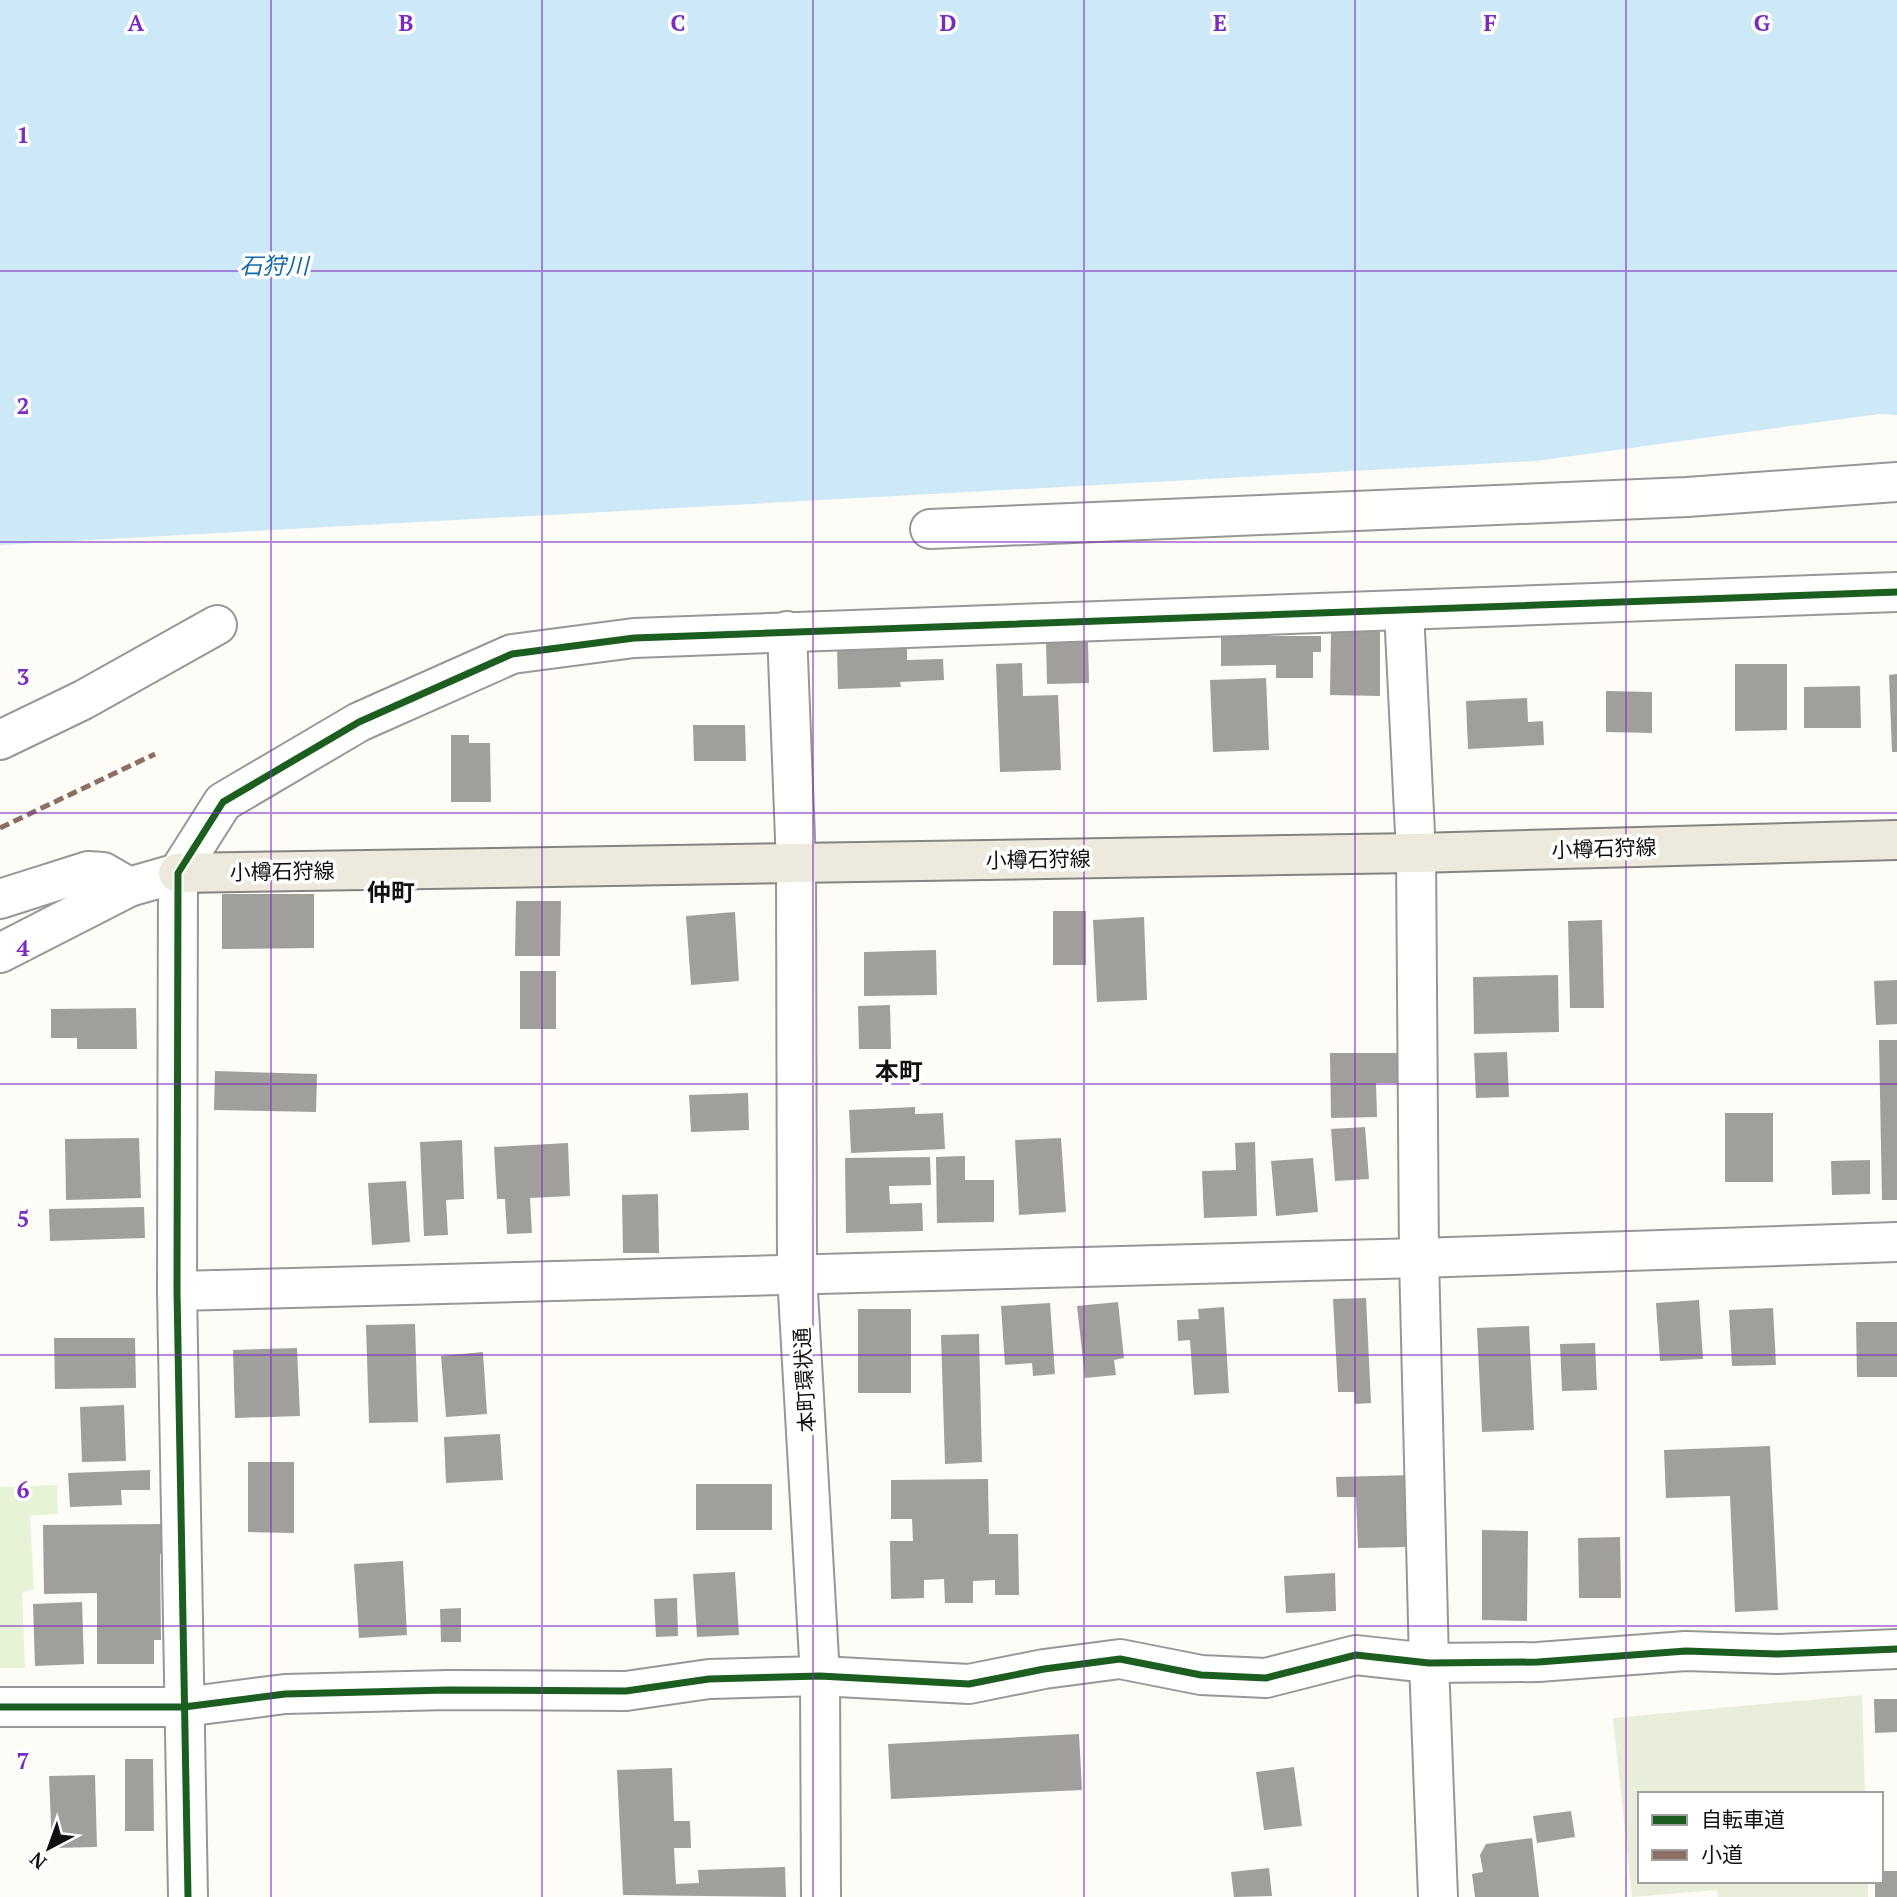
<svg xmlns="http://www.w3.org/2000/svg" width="1897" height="1897" viewBox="0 0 1897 1897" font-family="'PT Serif','Noto Sans JP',serif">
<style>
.green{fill:#e7f3d7}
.cemetery{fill:#e9eedb}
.water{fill:#cde8f7}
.building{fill:#a19f9c}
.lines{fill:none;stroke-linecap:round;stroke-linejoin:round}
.minor-casing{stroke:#979795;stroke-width:42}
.major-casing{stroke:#858482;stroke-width:42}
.minor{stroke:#fffffe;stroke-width:38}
.major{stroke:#ede9dc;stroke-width:38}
.quiet{stroke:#8d6e63;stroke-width:5;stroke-dasharray:10 5;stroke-linecap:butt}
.cycleway-casing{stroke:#fff;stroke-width:11}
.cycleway{stroke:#1b5e20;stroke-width:7}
.grid{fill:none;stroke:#7b2cbf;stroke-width:2;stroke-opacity:0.55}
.labels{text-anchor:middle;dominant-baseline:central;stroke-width:7;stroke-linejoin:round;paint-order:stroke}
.street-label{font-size:21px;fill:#111;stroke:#fff}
.water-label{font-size:23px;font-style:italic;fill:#1768a6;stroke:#fff}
.quarter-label{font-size:24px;font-weight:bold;fill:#111;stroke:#fff}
.grid-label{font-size:23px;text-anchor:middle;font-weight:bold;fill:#7b2cbf;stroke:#fff;stroke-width:7;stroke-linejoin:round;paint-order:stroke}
</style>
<rect width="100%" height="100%" fill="#fdfcf7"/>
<path class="green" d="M57 1485 58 1514 30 1516 34 1589 22 1593 25 1668H0V1487Z"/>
<path class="cemetery" d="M1862 1695 1865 1794H1640V1881H1868V1897H1718L1717 1890 1632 1897 1613 1718Z"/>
<path class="water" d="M0 0H1897V415L1879 414 1536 461 0 545Z"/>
<g class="building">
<path d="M1331 631 1380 632V696L1330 695Z"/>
<path d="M1221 636H1321V652H1313V678H1276V665L1221 666Z"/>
<path d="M1046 640H1088L1089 683 1047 684Z"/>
<path d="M907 642V660L943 659 944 680 900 682 901 687 838 689 837 645Z"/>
<path d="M1022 663 1023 696 1058 695 1061 770 1000 772 996 664Z"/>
<path d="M1735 664H1787V730L1735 731Z"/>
<path d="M1897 674V752H1892L1889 675Z"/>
<path d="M1266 678 1269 750 1213 752 1210 680Z"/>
<path d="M1860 686 1861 728H1804V687Z"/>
<path d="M1606 691 1652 692V733L1606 732Z"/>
<path d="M1527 698 1528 722 1543 721 1544 745 1468 749 1466 701Z"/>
<path d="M693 725H745L746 761H694Z"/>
<path d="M451 735H469V743H490L491 802H451Z"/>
<path d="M222 894H314V948L222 949Z"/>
<path d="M516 901H561L560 956H515Z"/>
<rect x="1053" y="911" width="33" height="54"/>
<path d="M735 912 739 981 691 985 686 916Z"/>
<path d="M1144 917 1147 1000 1097 1002 1093 920Z"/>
<path d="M1602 920 1604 1008H1570L1568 921Z"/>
<path d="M936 950 937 995 864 996V952Z"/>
<rect x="520" y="971" width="36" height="58"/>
<path d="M1558 975 1559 1032 1474 1034 1473 977Z"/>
<path d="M1897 980V1024L1876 1025 1874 981Z"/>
<path d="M890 1005 891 1049H859L858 1006Z"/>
<path d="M136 1008 137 1049H77V1038H51V1009Z"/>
<path d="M1879 1040H1897V1200H1882Z"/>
<path d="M1507 1052 1509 1097 1476 1098 1474 1053Z"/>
<path d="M1330 1053H1400L1401 1083H1376L1377 1117 1331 1118Z"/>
<path d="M215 1071 317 1074 316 1112 214 1110Z"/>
<path d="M748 1093 749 1130 691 1132 689 1095Z"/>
<path d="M915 1107V1114L943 1113 945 1149 851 1153 849 1110Z"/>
<rect x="1725" y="1113" width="48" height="69"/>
<path d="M1365 1127 1369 1179 1335 1181 1331 1129Z"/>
<path d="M139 1138 141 1198 66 1200 65 1139Z"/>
<path d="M1061 1138 1066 1212 1019 1215 1015 1140Z"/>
<path d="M462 1140 464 1199 446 1200 448 1235 424 1236 420 1142Z"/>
<path d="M1255 1142 1257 1216 1204 1218 1202 1171 1236 1170 1235 1143Z"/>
<path d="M568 1143 570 1196 530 1198 532 1233 507 1234 505 1199H497L494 1147Z"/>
<path d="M965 1156V1180H994V1222L937 1223 936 1157Z"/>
<path d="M930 1157 931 1185 889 1186 890 1204 922 1203 923 1231 846 1233 845 1158Z"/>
<path d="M1313 1158 1318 1212 1276 1216 1271 1161Z"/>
<path d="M1870 1160V1194L1832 1195 1831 1161Z"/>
<path d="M406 1181 410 1242 372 1245 368 1183Z"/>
<path d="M658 1194 659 1253H623L622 1195Z"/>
<path d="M144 1207 145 1238 50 1241 49 1209Z"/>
<path d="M1366 1298 1371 1403 1355 1404 1354 1392H1338L1333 1299Z"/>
<path d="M1699 1300 1703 1359 1660 1361 1656 1303Z"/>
<path d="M1118 1302 1124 1358 1114 1360 1116 1375 1085 1378 1077 1306Z"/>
<path d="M1050 1303 1055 1374 1033 1376 1032 1363 1005 1365 1001 1306Z"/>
<path d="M1224 1307 1229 1393 1194 1395 1190 1340 1178 1341 1177 1320 1199 1319 1198 1309Z"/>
<path d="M1773 1308 1776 1365 1732 1366 1729 1310Z"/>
<rect x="858" y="1309" width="53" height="84"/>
<path d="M1856 1322H1897V1377H1857Z"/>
<path d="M415 1324 418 1422 369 1423 366 1325Z"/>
<path d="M1529 1326 1534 1430 1482 1432 1477 1328Z"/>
<path d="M979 1334 982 1462 945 1464 941 1335Z"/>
<path d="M54 1338H135L136 1388 55 1389Z"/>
<path d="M1595 1343 1597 1390 1562 1391 1560 1344Z"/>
<path d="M297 1348 300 1416 235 1418 233 1350Z"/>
<path d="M483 1352 487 1414 446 1417 441 1356Z"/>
<path d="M124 1405 126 1461 82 1462 80 1407Z"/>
<path d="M500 1434 503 1480 446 1483 444 1437Z"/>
<path d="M1770 1446 1778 1610 1735 1612 1730 1496 1666 1498 1664 1450Z"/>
<path d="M248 1462H294V1533L248 1532Z"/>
<path d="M150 1470V1490H121L122 1505 70 1507 68 1473Z"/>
<path d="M1412 1475 1413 1502H1405L1407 1547 1358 1548 1356 1497H1337L1336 1477Z"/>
<path d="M988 1479 989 1534H1018L1019 1595H995V1580L973 1581V1603H945L944 1579 924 1580V1598L891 1599 890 1541H913L912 1519H891V1480Z"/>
<rect x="696" y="1484" width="76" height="46"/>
<path d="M167 1524 168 1554H160L161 1640H154V1664H97V1593L44 1594 43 1525Z"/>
<path d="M1482 1530 1528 1531 1527 1621 1482 1620Z"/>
<path d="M1620 1537 1621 1598H1579L1578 1538Z"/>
<path d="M403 1561 407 1635 359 1638 354 1564Z"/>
<path d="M735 1572 739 1635 697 1637 693 1574Z"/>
<path d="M1335 1573 1336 1611 1286 1613 1284 1576Z"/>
<path d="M677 1598 678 1636 656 1637 654 1599Z"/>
<path d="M82 1602 84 1664 35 1666 33 1604Z"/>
<path d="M461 1608V1642H441L440 1609Z"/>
<path d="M1874 1699H1897V1732L1875 1733Z"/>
<path d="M1079 1734 1082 1790 891 1799 888 1744Z"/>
<path d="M125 1759H153L154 1831H125Z"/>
<path d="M1294 1767 1302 1826 1264 1830 1256 1772Z"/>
<path d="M672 1768 674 1821H690L691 1848H674L676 1884 699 1883 698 1870 785 1867 786 1897 623 1895 617 1770Z"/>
<path d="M95 1775 97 1847 52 1848 49 1776Z"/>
<path d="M1571 1811 1575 1837 1537 1843 1533 1816Z"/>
<path d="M1532 1838 1539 1897H1475L1472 1874 1483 1872 1480 1855 1486 1844Z"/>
<path d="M1269 1868 1272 1896 1234 1897 1231 1872Z"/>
<path d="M1881 1871H1897V1897H1875V1881H1881Z"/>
</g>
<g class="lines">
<defs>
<g id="minor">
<path d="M930 529 1687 497 1897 482"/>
<path d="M1404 611 1416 853 1419 1258 1429 1663 1438 1897"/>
<path d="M787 631 796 864 797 1275 820 1676 821 1897"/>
<path d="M0 740 83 700 217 625"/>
<path d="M0 899 88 871 103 872 129 887"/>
<path d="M0 953 129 887 178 873"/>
<path d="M177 1291 1419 1258 1897 1242"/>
<path d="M0 1707H184L285 1694 448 1690 626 1691 709 1679 820 1676 969 1684 1044 1669 1120 1659 1201 1675 1266 1678 1356 1655 1429 1663 1538 1662 1686 1651 1777 1654 1897 1649"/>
<path d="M188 1897 177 1291 178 873 223 802 359 722 512 654 634 638 1897 592"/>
</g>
<path id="major" d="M178 873 1416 853 1897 840"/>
</defs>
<use href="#minor" class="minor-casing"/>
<use href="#major" class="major-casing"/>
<use href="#minor" class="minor"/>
<use href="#major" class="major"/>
<path class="quiet" d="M0 828 155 754"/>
<defs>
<g id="cycleway">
<path d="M0 1707H184L285 1694 448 1690 626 1691 709 1679 820 1676 969 1684 1044 1669 1120 1659 1201 1675 1266 1678 1356 1655 1429 1663 1538 1662 1686 1651 1777 1654 1897 1649"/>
<path d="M188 1897 177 1291 178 873 223 802 359 722 512 654 634 638 1897 592"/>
</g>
</defs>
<use href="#cycleway" class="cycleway-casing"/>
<use href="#cycleway" class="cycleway"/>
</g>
<path class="grid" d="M271 0V1897M542 0V1897M813 0V1897M1084 0V1897M1355 0V1897M1626 0V1897M0 271H1897M0 542H1897M0 813H1897M0 1084H1897M0 1355H1897M0 1626H1897"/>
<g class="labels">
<g class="street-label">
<text transform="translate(1604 848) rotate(-2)">小樽石狩線</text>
<text transform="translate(1038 859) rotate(-1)">小樽石狩線</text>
<text transform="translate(282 871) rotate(-1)">小樽石狩線</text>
<text transform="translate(804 1380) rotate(-93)">本町環状通</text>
</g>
<g class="water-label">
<text x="274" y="265">石狩川</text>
</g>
<g class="quarter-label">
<text x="391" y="892">仲町</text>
<text x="899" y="1071">本町</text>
</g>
</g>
<g class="grid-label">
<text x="136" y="31">A</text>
<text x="406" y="31">B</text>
<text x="678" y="31">C</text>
<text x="948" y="31">D</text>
<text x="1220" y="31">E</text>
<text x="1490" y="31">F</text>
<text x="1762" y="31">G</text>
<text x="23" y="143">1</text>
<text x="23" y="414">2</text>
<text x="23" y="685">3</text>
<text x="23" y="956">4</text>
<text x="23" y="1227">5</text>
<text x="23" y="1498">6</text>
<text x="23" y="1769">7</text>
</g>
<rect x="1638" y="1792" width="245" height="91" fill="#ffffff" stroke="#a0a0a0" stroke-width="2"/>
<rect x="1652" y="1815" width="35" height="10" fill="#1b5e20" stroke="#a0a0a0" stroke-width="2"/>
<text x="1701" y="1827" font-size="21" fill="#111111">自転車道</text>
<rect x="1652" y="1850" width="35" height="10" fill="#8d6e63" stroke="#a0a0a0" stroke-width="2"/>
<text x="1701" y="1862" font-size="21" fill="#111111">小道</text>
<g transform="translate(49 1848) rotate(221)" stroke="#ffffff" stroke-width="5" paint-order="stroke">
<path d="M0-5L12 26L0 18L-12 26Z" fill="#111111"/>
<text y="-10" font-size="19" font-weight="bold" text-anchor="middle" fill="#111111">N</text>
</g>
</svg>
